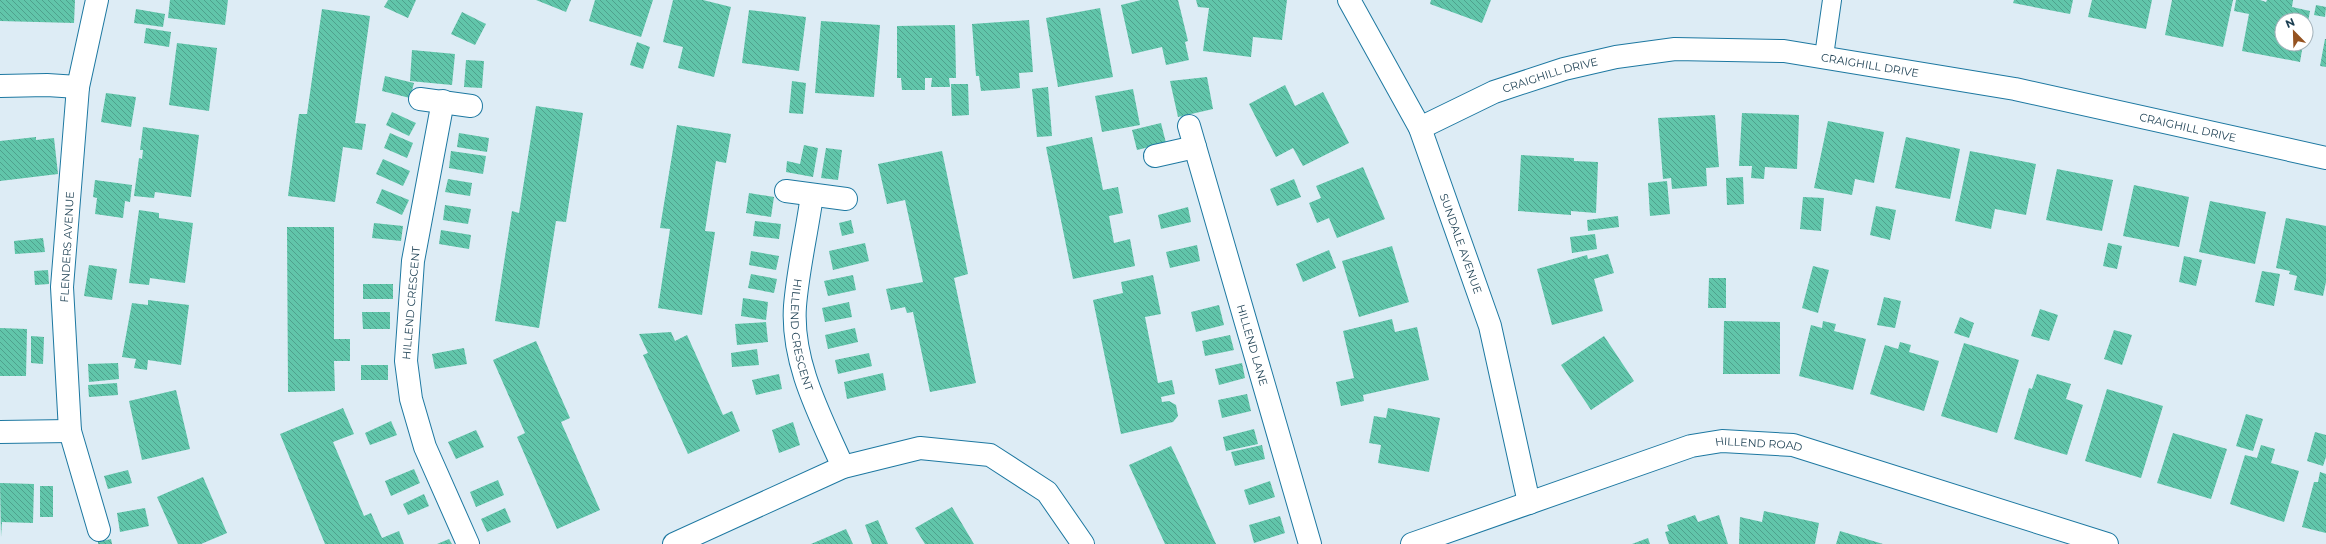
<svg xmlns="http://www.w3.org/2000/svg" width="2326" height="544" viewBox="0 0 2326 544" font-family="Montserrat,sans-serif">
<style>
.building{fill:url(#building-back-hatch)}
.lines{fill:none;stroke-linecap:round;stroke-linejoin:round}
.service-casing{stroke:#1d78a1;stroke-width:20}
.minor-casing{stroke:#1d78a1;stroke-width:24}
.service{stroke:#fff;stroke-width:18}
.minor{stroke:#fff;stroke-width:22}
.labels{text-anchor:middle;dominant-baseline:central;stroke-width:3;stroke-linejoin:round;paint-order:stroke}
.street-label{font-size:11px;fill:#1c3f52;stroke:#fff}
</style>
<defs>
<pattern id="building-back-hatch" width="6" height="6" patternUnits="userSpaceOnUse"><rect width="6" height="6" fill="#61c5aa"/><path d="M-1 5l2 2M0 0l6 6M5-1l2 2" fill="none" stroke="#4fa18d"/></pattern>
</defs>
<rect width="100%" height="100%" fill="#ddecf5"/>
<g class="building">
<path d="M0 0H75L74 23 0 21Z"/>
<path d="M170 0H228L225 25 168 18Z"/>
<path d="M388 0H416L408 18 384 7Z"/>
<path d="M536 0H571L566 12Z"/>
<path d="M595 0H653L641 37 589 21Z"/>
<path d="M673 0H703L731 7 714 77 678 68 683 47 663 42Z"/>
<path d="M1141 0H1178L1188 41 1185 42 1189 60 1166 65 1162 47 1132 54 1121 5Z"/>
<path d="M1196 0H1287L1282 40 1253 37 1251 57 1203 51 1209 8 1198 7Z"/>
<path d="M1431 0H1491L1482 23 1430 4Z"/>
<path d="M2014 0H2073L2070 14 2013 3Z"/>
<path d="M2092 0H2152L2146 29 2088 17Z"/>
<path d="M2172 0H2233L2223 47 2165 35Z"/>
<path d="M2236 0H2260L2266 2 2267 0H2293L2292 7 2310 11 2307 27 2306 20H2282V44H2303L2300 62 2242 51 2249 14 2234 11Z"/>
<path d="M2316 5 2326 7 2325 17 2314 15Z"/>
<path d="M1100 8 1113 77 1058 87 1046 18Z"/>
<path d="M136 9 165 14 163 27 134 23Z"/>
<path d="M322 9 370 16 355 123 366 124 362 150 343 147 335 202 288 196 299 114H307Z"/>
<path d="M749 10 806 17 799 71 742 63Z"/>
<path d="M462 12 486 24 475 45 451 34Z"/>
<path d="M1029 20 1033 72 1019 73 1020 88 981 91 979 76H976L972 24Z"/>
<path d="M821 21 880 25 874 97 815 93Z"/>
<path d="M955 25 956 78H949L950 87H931L932 78H925V90H902L901 78H897V26Z"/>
<path d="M146 28 171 32 169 47 144 43Z"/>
<path d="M2325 39H2326V67L2320 66Z"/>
<path d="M637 42 650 47 643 69 630 65Z"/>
<path d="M177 43 217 48 209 111 169 105Z"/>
<path d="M412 50 455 54 452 85 410 81Z"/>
<path d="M466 60 484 61 482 88 464 87Z"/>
<path d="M385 76 414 83 410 98 382 91Z"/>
<path d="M1207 77 1213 109 1178 117 1170 81Z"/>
<path d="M792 81 806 83 803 114 789 113Z"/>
<path d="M951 84H968L969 115 952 116Z"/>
<path d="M1285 85 1295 106 1323 92 1349 143 1303 166 1293 148 1276 157 1249 104Z"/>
<path d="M1048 87 1052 136 1037 137 1032 89Z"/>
<path d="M1133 89 1140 125 1102 132 1095 96Z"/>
<path d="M106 93 136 97 131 127 101 122Z"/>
<path d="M536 106 583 113 566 222 556 221 539 328 495 321 512 211 519 213Z"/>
<path d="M392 112 416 123 409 136 386 125Z"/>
<path d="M1742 113 1799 115 1797 169 1765 167 1764 179 1751 178 1752 166H1739Z"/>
<path d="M1715 115 1719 167 1706 168 1707 186 1672 189 1671 178 1663 179 1658 118Z"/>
<path d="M1828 121 1884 132 1874 183 1855 179 1852 195 1814 188Z"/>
<path d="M1161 123 1166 143 1137 150 1132 130Z"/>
<path d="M677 125 731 134 726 163 716 161 705 231 715 232 702 315 658 308 670 229 660 228Z"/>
<path d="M143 127 199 135 191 197 155 192 154 198 134 196 139 158 142 159 143 150H140Z"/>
<path d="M390 133 413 143 407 158 384 148Z"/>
<path d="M459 133 489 138 487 152 457 147Z"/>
<path d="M36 137V140L54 138 58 174 0 181V141Z"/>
<path d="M1092 137 1103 190 1118 187 1123 213 1109 216 1114 243 1130 239 1135 266 1073 279 1046 147Z"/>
<path d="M1906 137 1960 149 1950 199 1895 188Z"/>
<path d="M804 145 818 148 813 177 786 172 787 161 800 164Z"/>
<path d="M826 148 842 150 838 180 821 178Z"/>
<path d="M451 151 486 156 483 174 449 168Z"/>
<path d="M942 151 968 274 954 278 976 383 930 392 913 312 907 313 905 307 891 310 886 289 923 282 905 200 887 204 878 164Z"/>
<path d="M1970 151 2036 164 2026 215 1995 209 1991 229 1955 221Z"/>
<path d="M1521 155 1574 158V161L1598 162 1596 213 1571 211V215L1518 211Z"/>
<path d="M383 159 410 171 403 186 376 174Z"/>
<path d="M1363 167 1385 219 1337 238 1329 218 1317 223 1309 203 1321 198 1316 186Z"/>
<path d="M2057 169 2113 180 2102 231 2046 220Z"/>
<path d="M1743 177 1744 204 1727 205 1726 178Z"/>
<path d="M448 179 472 183 470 196 445 192Z"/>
<path d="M1294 179 1301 197 1277 206 1270 189Z"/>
<path d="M95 180 132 185 130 202 125 201 123 218 95 214 97 198 93 197Z"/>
<path d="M1667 181 1670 214 1650 216 1648 183Z"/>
<path d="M2134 185 2189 197 2179 247 2123 236Z"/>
<path d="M382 189 409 200 402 215 376 203Z"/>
<path d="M749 193 774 197 771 217 746 213Z"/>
<path d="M1803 197 1824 198 1821 231 1800 229Z"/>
<path d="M2210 201 2266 212 2255 264 2199 252Z"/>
<path d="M445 205 471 209 468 224 443 220Z"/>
<path d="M1876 206 1896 210 1890 240 1870 235Z"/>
<path d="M1188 207 1191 222 1161 229 1158 215Z"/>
<path d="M139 210 159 213V218L193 223 185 283 150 278 149 285 129 283Z"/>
<path d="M1618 216 1619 227 1588 231 1587 220Z"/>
<path d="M2286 218 2326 226V282L2323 296 2294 290 2297 276 2289 274 2290 271 2276 268Z"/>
<path d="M851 220 854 233 842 236 839 223Z"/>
<path d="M755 221 781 224 779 239 753 236Z"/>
<path d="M374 223 403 226 401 241 372 238Z"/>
<path d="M287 227H334V339H350V361H334L335 391 288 392Z"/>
<path d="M441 230 471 235 469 249 439 244Z"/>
<path d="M1595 234 1597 249 1572 253 1570 237Z"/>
<path d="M43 238 45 252 15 254 14 241Z"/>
<path d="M865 243 869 261 833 270 829 251Z"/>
<path d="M2108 243 2122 246 2117 269 2103 266Z"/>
<path d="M1197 245 1200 261 1170 268 1166 252Z"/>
<path d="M1392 246 1409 302 1359 317 1342 261Z"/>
<path d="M1329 250 1336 268 1303 282 1296 264Z"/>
<path d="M751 251 779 256 776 270 749 265Z"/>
<path d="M1608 254 1614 273 1594 279 1603 311 1552 325 1537 269 1587 255 1588 259Z"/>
<path d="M2184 256 2202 260 2196 286 2179 282Z"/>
<path d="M89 265 117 269 112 300 84 296Z"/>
<path d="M1813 266 1829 270 1818 313 1802 308Z"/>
<path d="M48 270 49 284 35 285 34 271Z"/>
<path d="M2262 271 2280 274 2274 306 2255 302Z"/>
<path d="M751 274 777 279 774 293 748 288Z"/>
<path d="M853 275 856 290 828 296 824 281Z"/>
<path d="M1153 275 1161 314 1145 317 1158 383 1172 380 1175 394 1161 397 1162 402 1169 401 1176 405 1178 416 1173 422 1121 434 1093 300 1123 293 1121 282Z"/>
<path d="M1709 278H1726V308H1708Z"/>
<rect x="363" y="284" width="30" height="15"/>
<path d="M1884 297 1901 301 1895 328 1877 325Z"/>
<path d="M743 298 768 302 766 320 741 316Z"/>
<path d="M148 300 189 305 181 365 148 360 147 370 134 368 136 359 122 357 132 303 148 305Z"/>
<path d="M849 302 852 317 825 322 822 308Z"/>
<path d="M1219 305 1224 325 1196 332 1191 312Z"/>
<path d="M2040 309 2058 315 2049 341 2031 336Z"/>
<path d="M362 312H390V329H363Z"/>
<path d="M1960 317 1974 323 1969 338 1954 333Z"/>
<path d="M1392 319 1395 332 1417 327 1429 380 1363 395 1364 401 1341 406 1336 382 1354 378 1343 331Z"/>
<path d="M1724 321 1780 322V374H1723Z"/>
<path d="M1823 321 1836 324 1834 331 1866 339 1853 390 1799 376 1811 325 1822 328Z"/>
<path d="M766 322 768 342 737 345 735 324Z"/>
<path d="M0 328 27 329 26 376H0Z"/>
<path d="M855 328 858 342 828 349 825 335Z"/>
<path d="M2114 330 2132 335 2122 365 2104 359Z"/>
<path d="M671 332 675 341 687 335 723 415 732 411 740 431 688 454 643 355 648 353 639 334Z"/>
<path d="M1230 335 1234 350 1205 356 1202 341Z"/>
<path d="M31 336 44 337 43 364 31 363Z"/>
<path d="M1604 336 1634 381 1591 410 1561 365Z"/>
<path d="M536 341 570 418 561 422 600 510 557 529 517 437 525 433 493 360Z"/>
<path d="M1900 342 1911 345 1909 352 1939 361 1924 411 1870 394 1885 345 1898 349Z"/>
<path d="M1964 343 2019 360 1997 433 1941 416Z"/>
<path d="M464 348 467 364 435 369 432 354Z"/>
<path d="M757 349 759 365 732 367 731 353Z"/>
<path d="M869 353 872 366 838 374 835 360Z"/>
<path d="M118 363 119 379 89 382 88 364Z"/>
<path d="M1242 363 1245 378 1219 385 1215 369Z"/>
<rect x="361" y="365" width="27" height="15"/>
<path d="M883 373 886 390 847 399 844 382Z"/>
<path d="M779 374 782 389 756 395 752 380Z"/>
<path d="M2037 374 2071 384 2066 399 2083 405 2067 455 2014 439 2029 388 2032 389Z"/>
<path d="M117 383 118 395 89 397 88 385Z"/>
<path d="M2107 389 2163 406 2141 478 2085 461Z"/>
<path d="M176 390 190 449 142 460 129 401Z"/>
<path d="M1247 394 1251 411 1222 418 1218 400Z"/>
<path d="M343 408 354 434 333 442 364 516 371 513 382 538 399 531 404 544H325L280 434Z"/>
<path d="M1388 408 1440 418 1429 472 1378 463 1381 445 1369 443 1374 416 1386 418Z"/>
<path d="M2246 414 2263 419 2253 451 2236 446Z"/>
<path d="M391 421 397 435 370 445 365 433Z"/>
<path d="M793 422 800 445 779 453 772 430Z"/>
<path d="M1254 429 1258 444 1226 451 1223 437Z"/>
<path d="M476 430 484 447 456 459 448 442Z"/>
<path d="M2315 432 2326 435V457L2323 466 2307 461Z"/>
<path d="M2173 433 2227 449 2211 499 2157 483Z"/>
<path d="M1262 445 1265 459 1235 466 1231 452Z"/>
<path d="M2261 445 2275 449 2271 463 2299 471 2284 522 2230 504 2245 455 2257 458Z"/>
<path d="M1171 446 1183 471 1216 544H1165L1129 465Z"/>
<path d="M414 469 420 483 391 496 385 481Z"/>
<path d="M128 470 132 483 108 489 104 476Z"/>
<path d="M2320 472 2326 474V533L2302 527 2314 482H2318Z"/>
<path d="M203 477 227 533 201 544H178L157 497Z"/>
<path d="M498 480 504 495 476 507 470 492Z"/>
<path d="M1270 481 1275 497 1249 505 1244 490Z"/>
<path d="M0 483 34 484 33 523 2 522 1 537Z"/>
<rect x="40" y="486" width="13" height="31"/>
<path d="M424 494 429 506 408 515 403 504Z"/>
<path d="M952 507 974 544H925L915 528Z"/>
<path d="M145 508 149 526 120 532 117 513Z"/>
<path d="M505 508 511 522 487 532 481 519Z"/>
<path d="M1764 511 1819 523 1815 544H1739L1740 517 1762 522Z"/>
<path d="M1695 515 1698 522 1719 515 1728 544H1669L1665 532 1669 531 1667 525Z"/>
<path d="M1280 516 1285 533 1254 543 1249 525Z"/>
<path d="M878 520 888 544H872L865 525Z"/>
<path d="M846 529 853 544H811Z"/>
<path d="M1840 531 1883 544H1836Z"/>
<path d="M1648 538 1650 544H1632Z"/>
<path d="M111 539 112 544H98V542Z"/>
<path d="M449 539 452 544H437Z"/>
</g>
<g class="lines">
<defs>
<path id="service" d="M1824 56 1832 0"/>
<g id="minor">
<path d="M97 0 78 87 62 287 70 431 99 530"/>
<path id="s1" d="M1349 0 1420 128 1490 326 1529 503"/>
<path d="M0 86 47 85 78 87"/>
<path d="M420 99 471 106"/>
<path d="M443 101 413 261 406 361 411 399 425 447 468 544"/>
<path id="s2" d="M1189 126 1310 544"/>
<path id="s3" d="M1420 128 1494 92 1564 69 1616 57 1675 49 1784 51 2015 89 2326 158"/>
<path d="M1155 156 1195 147"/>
<path d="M786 191 846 199"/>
<path id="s4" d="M812 195C807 232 798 269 795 306 791 363 821 417 843 467"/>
<path d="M0 432 70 431"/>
<path d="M674 544 843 467 920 448 990 455 1047 492 1083 544"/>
<path id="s5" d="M1412 544 1691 446 1722 441 1793 445 2107 544"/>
</g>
</defs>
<use href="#service" class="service-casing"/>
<use href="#minor" class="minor-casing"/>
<use href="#service" class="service"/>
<use href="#minor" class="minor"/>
</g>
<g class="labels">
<g class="street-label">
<text stroke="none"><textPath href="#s3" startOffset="465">CRAIGHILL DRIVE</textPath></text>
<text stroke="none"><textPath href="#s3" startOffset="141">CRAIGHILL DRIVE</textPath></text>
<text stroke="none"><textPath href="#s3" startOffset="789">CRAIGHILL DRIVE</textPath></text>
<text stroke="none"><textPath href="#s1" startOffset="269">SUNDALE AVENUE</textPath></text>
<text transform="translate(67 247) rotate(-87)">FLENDERS AVENUE</text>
<text transform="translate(411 303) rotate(-85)">HILLEND CRESCENT</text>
<text stroke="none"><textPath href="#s4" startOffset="142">HILLEND CRESCENT</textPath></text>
<text stroke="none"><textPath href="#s2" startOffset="228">HILLEND LANE</textPath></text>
<text stroke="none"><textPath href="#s5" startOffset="364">HILLEND ROAD</textPath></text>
</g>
</g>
<g transform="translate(2294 32) rotate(337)"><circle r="19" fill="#ffffff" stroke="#a4b2ba"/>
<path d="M0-3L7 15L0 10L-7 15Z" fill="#955321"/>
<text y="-6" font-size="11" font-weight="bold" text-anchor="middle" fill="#1c3f52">N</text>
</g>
</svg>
